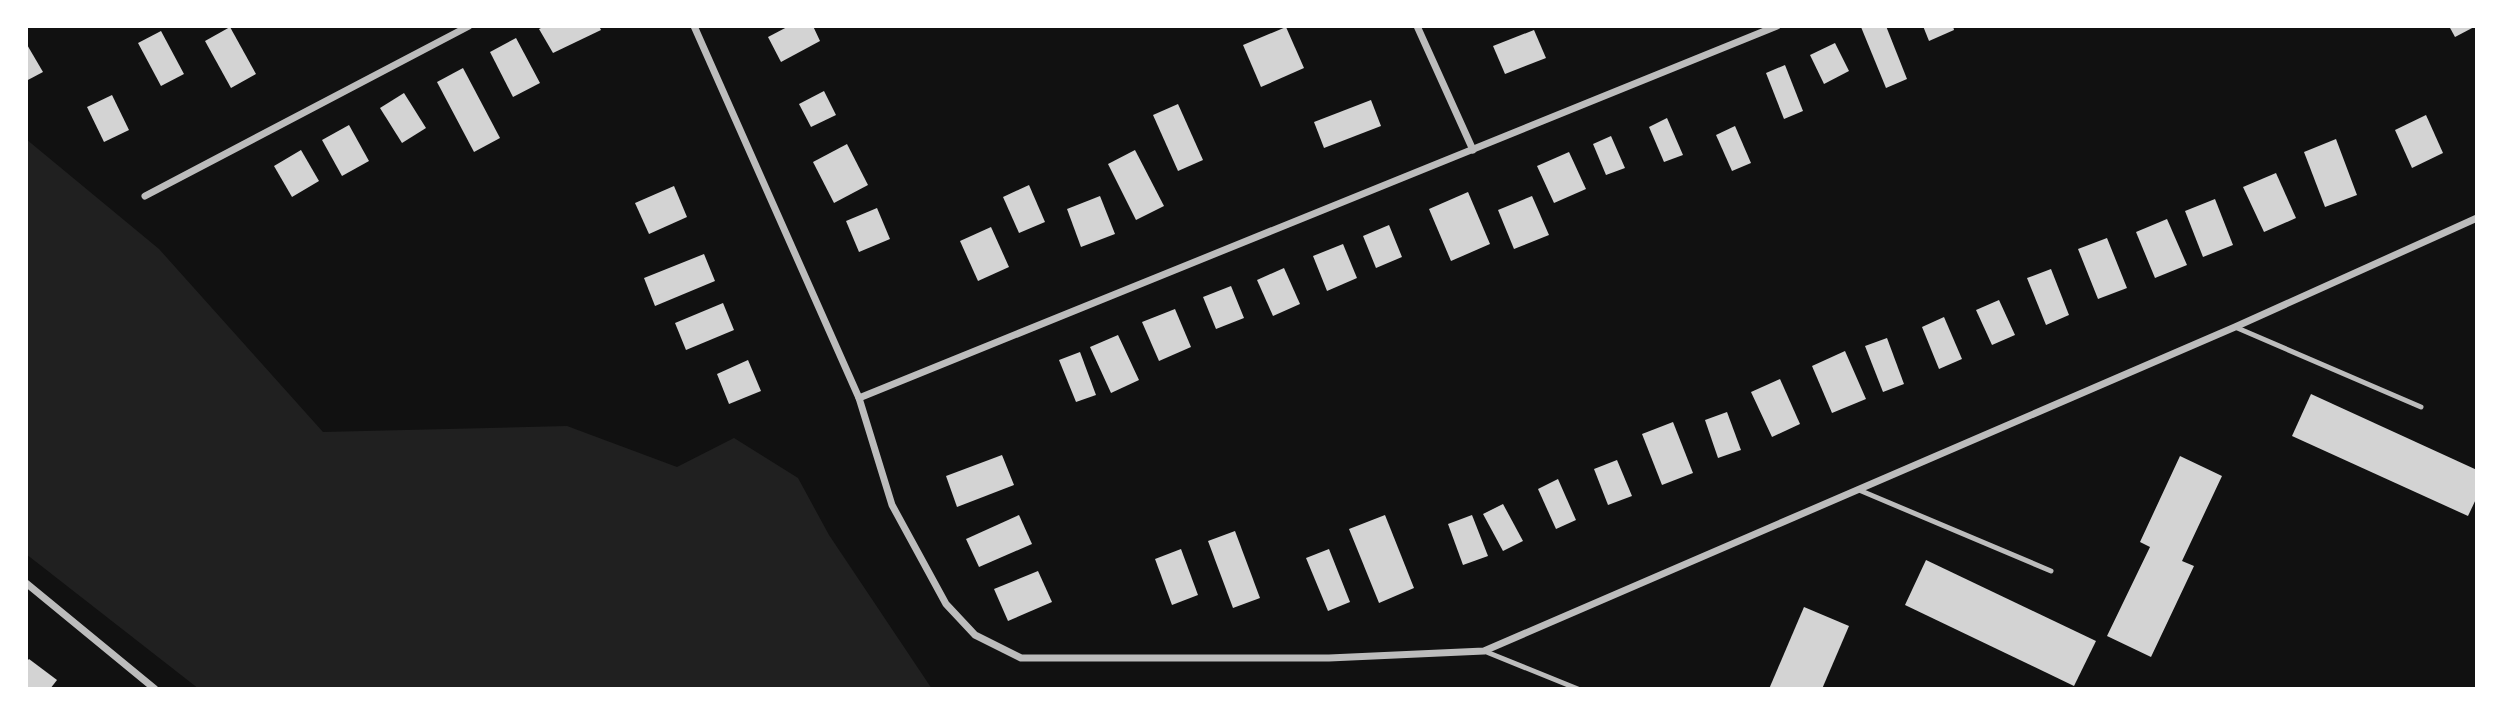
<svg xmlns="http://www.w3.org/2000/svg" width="2503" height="715" viewBox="0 0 2503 715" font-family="Raleway,sans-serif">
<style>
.green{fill:#202020}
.building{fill:#d3d3d3}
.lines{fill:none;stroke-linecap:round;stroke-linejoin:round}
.service{stroke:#bcbcbc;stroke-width:5}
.minor{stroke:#bcbcbc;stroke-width:7}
</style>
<rect width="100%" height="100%" fill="#111"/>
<path class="green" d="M26 139 159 249 323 432 567 426 677 467 734 438 798 478 829 535 932 689H199L26 554Z"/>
<g class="building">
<path d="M545 26H599L601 30 553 53 539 29Z"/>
<path d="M789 26H813L820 41 781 62 768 37Z"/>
<path d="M1864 26H1886L1907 79 1886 88 1861 27Z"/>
<path d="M1923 26H1953L1954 30 1929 41Z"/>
<path d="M2449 26H2476L2455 37Z"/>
<path d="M230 27 256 74 231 88 205 41Z"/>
<path d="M1286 27 1304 68 1261 87 1243 45Z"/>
<path d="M1534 30 1546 58 1505 74 1493 46Z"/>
<path d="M161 31 184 74 161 86 138 43Z"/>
<path d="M516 38 540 83 513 97 490 52Z"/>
<path d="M26 43 43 72 26 81Z"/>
<path d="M1835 43 1849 71 1824 84 1810 55Z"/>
<path d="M1785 65 1803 111 1784 119 1766 73Z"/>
<path d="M463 68 500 138 474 152 437 82Z"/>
<path d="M824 91 836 115 811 127 799 104Z"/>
<path d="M404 93 426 128 402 143 380 108Z"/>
<path d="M112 95 129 130 104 142 87 107Z"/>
<path d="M1371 100 1381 126 1324 148 1314 122Z"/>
<path d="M1178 104 1203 160 1178 171 1153 115Z"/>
<path d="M2426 115 2443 153 2412 168 2395 130Z"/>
<path d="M1667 118 1683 155 1664 162 1649 127Z"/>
<path d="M349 125 369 161 342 176 322 140Z"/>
<path d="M1735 126 1751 163 1732 171 1716 135Z"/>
<path d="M1611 136 1625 168 1606 175 1593 144Z"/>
<path d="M2336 139 2357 195 2325 207 2304 152Z"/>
<path d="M847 144 868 185 834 203 813 162Z"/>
<path d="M301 150 319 181 292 197 274 166Z"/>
<path d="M1135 150 1164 206 1136 220 1108 164Z"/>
<path d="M1569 152 1586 189 1554 203 1537 166Z"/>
<path d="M2276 173 2296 218 2264 232 2243 187Z"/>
<path d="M1029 185 1045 222 1019 233 1003 197Z"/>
<path d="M674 186 687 217 649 234 635 203Z"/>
<path d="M1468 192 1490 244 1451 261 1429 209Z"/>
<path d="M1100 196 1115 234 1081 247 1067 209Z"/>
<path d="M1532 196 1549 235 1514 249 1498 210Z"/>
<path d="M2215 199 2233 245 2203 257 2185 211Z"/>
<path d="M877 208 890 239 859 252 846 221Z"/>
<path d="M2167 219 2187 265 2155 278 2136 232Z"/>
<path d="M1389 225 1402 257 1376 268 1363 236Z"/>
<path d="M991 227 1009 267 978 281 960 241Z"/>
<path d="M2107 238 2127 288 2098 299 2078 249Z"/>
<path d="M1343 244 1357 278 1327 291 1313 256Z"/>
<path d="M704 254 715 281 655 306 644 278Z"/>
<path d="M1284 268 1300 304 1273 316 1257 280Z"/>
<path d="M2051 269 2069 315 2046 325 2027 278Z"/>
<path d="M1231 286 1244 318 1216 329 1203 297Z"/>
<path d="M1999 300 2015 335 1992 345 1976 310Z"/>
<path d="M723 303 734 330 686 350 675 323Z"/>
<path d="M1175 309 1191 347 1159 361 1142 322Z"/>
<path d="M1944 317 1962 359 1939 369 1922 327Z"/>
<path d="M1118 335 1139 380 1111 393 1090 347Z"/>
<path d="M1887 338 1904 384 1883 392 1865 346Z"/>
<path d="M1845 351 1866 399 1832 413 1812 366Z"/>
<path d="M1080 352 1096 395 1076 402 1059 360Z"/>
<path d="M748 360 761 391 729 404 717 374Z"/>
<path d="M1780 379 1800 424 1772 437 1751 392Z"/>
<path d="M2311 394 2477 470V497L2468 516 2292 436Z"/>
<path d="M1727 412 1741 450 1718 458 1705 420Z"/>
<path d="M1673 422 1693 473 1662 485 1642 434Z"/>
<path d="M1002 455 1014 485 957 507 946 476Z"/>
<path d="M2180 456 2222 476 2182 561 2194 566 2151 657 2107 636 2150 547 2140 542Z"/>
<path d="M1617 460 1632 496 1608 505 1594 469Z"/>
<path d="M1558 479 1576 520 1556 529 1538 489Z"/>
<path d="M1503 504 1523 541 1503 551 1483 514Z"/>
<path d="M1019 515 1032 544 979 567 966 539Z"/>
<path d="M1385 515 1414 588 1379 603 1349 529Z"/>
<path d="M1472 515 1488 556 1463 565 1448 524Z"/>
<path d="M1235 531 1260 598 1233 608 1208 541Z"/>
<path d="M1181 549 1198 595 1172 605 1155 559Z"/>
<path d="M1329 549 1350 602 1328 611 1306 558Z"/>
<path d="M1926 560 2096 641 2074 686 1905 605Z"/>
<path d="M1038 571 1052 602 1008 621 994 589Z"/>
<path d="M1804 607 1849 626 1822 689H1769Z"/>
<path d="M29 659 57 680 50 689H26V662Z"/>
</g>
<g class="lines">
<g class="service">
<path d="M2235 327 2421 407"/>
<path d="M1859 490 2051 571"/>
<path d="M1484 651 1578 689"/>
</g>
<g class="minor">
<path d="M694 26 859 398 892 505 946 604 975 635 1021 658H1329L1484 651 2235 327 2477 218"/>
<path d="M1417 26 1473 150"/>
<path d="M145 196 469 26"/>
<path d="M859 398 1777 26"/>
<path d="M26 583 155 689"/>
</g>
</g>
<rect width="2503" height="715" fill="none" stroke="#ffffff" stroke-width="56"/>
</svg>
